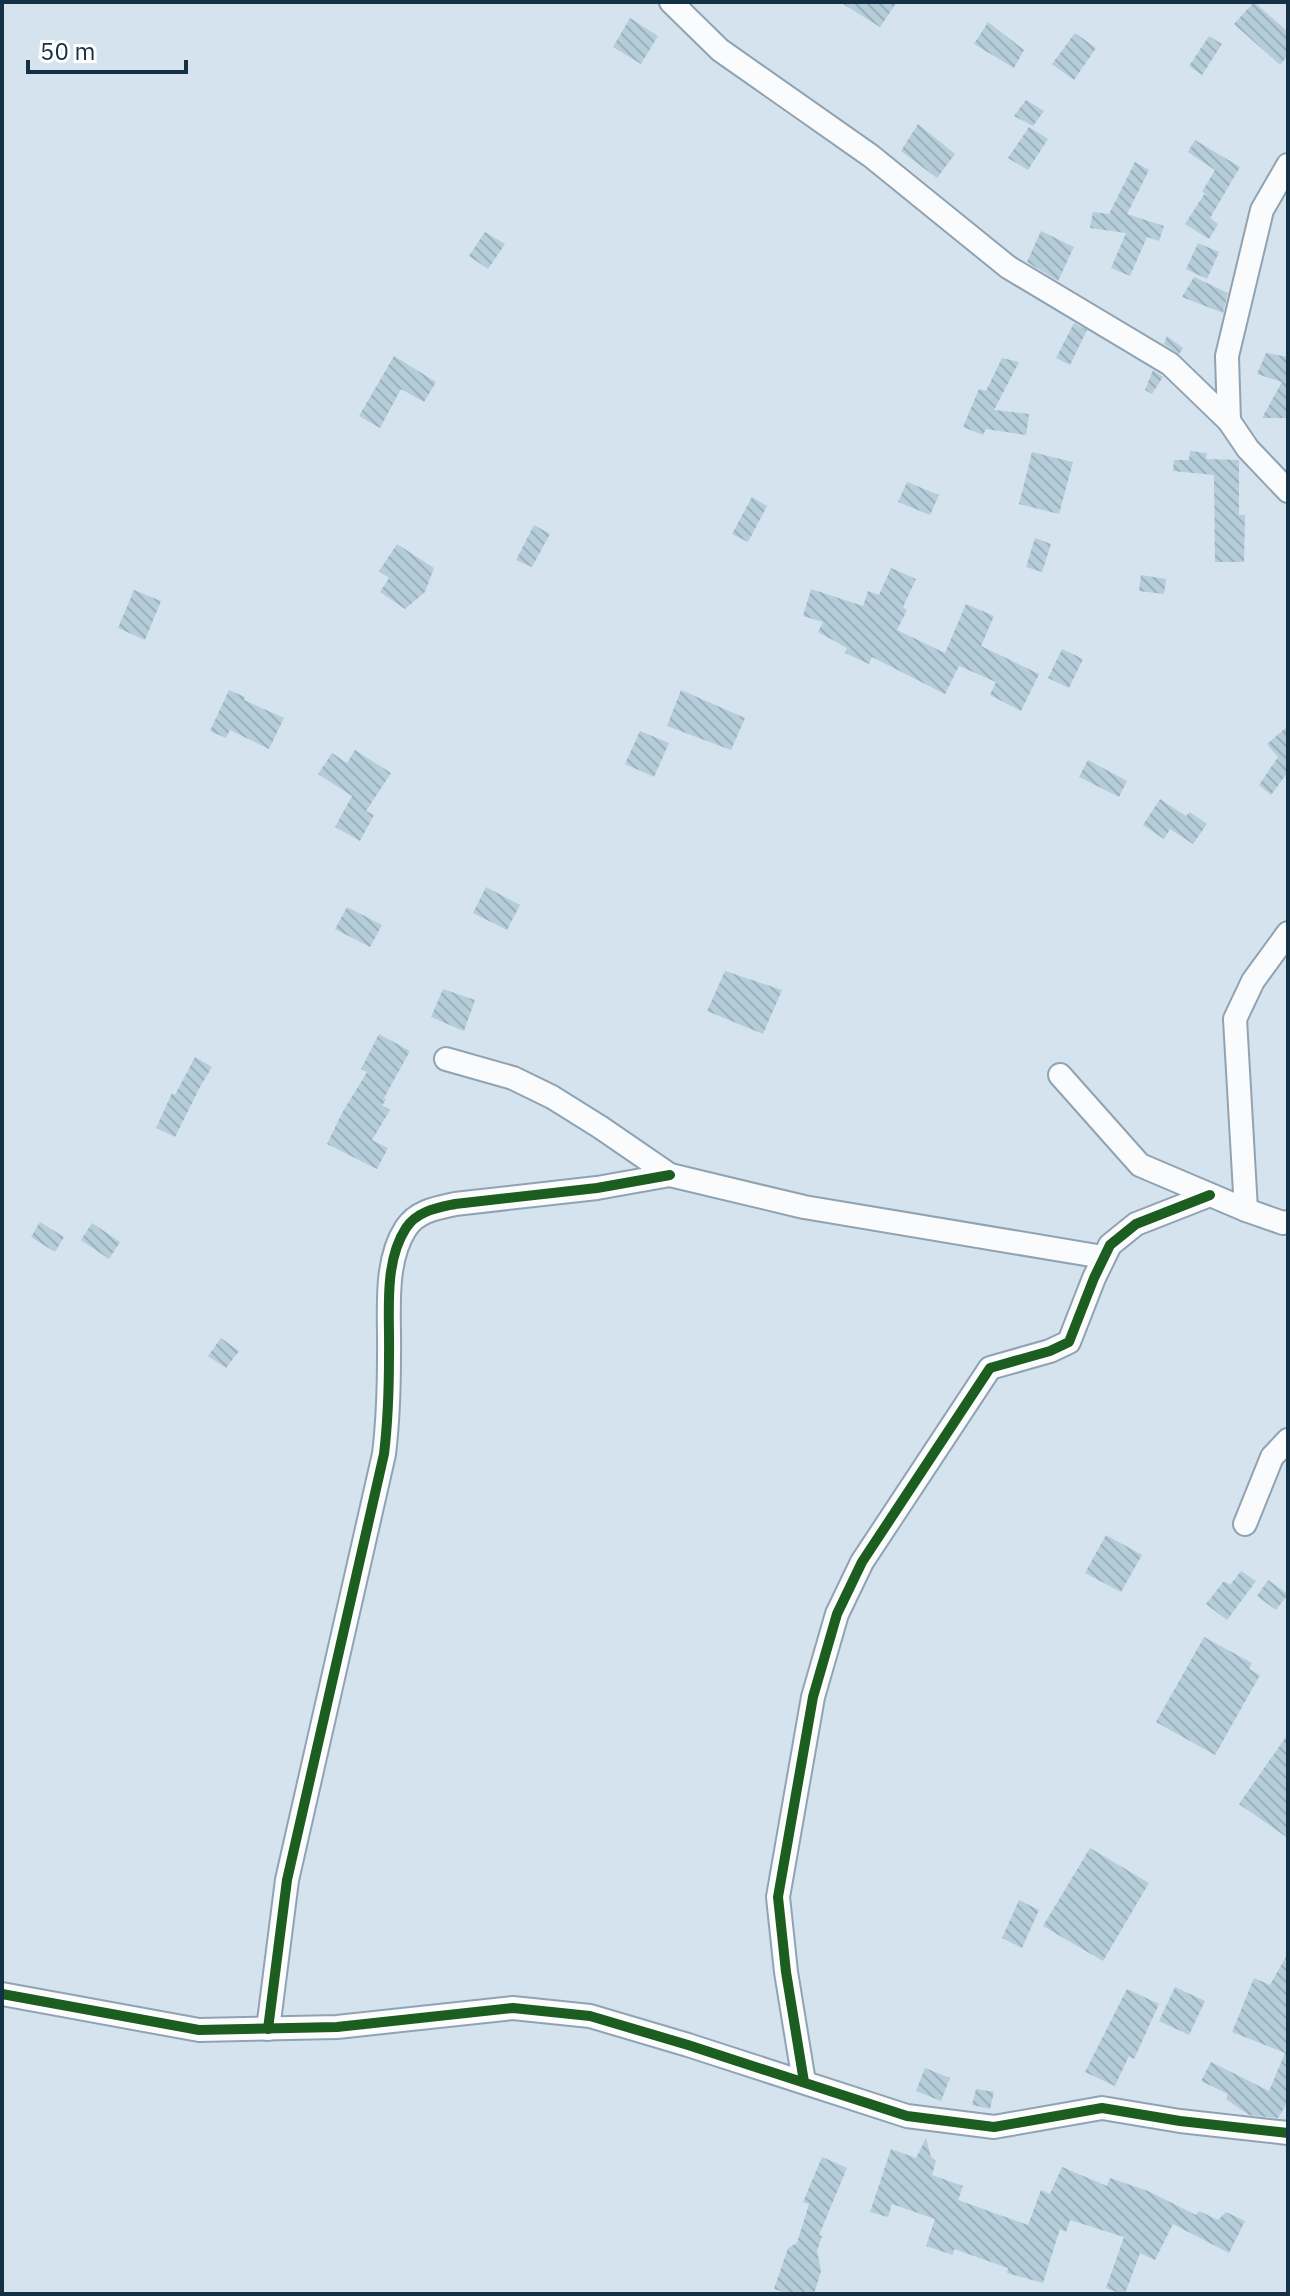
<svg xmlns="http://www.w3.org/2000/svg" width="1290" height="2296" viewBox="0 0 1290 2296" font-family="'IBM Plex Sans',sans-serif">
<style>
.building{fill:url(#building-back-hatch)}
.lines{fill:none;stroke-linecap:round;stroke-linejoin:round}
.street-casing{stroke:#90a3b2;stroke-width:26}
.street{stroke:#f9fbfd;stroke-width:22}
.cycleway-casing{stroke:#fff;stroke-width:15}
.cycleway{stroke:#1b5e20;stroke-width:10}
</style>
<defs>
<pattern id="building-back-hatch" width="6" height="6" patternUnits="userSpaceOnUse" patternTransform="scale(2)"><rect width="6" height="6" fill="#b4cdd9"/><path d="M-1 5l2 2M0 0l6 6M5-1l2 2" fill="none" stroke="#9ab0bc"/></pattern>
</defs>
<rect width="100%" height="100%" fill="#d5e3ef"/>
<g class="building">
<path d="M840 2H897L880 27Z"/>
<path d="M1254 2 1288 32V55L1280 65 1234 24Z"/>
<path d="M630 18 658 36 641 64 613 47Z"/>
<path d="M988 22 1024 50 1014 68 974 44Z"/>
<path d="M1075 33 1096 48 1074 80 1052 64Z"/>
<path d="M1209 36 1222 44 1202 75 1189 66Z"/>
<path d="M1026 100 1044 111 1033 126 1014 116Z"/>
<path d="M918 124 955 154 937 178 901 151Z"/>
<path d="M1029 127 1048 139 1028 170 1008 158Z"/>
<path d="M1195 140 1240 167 1210 218 1218 224 1209 239 1185 224 1205 193 1202 192 1215 170 1188 152Z"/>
<path d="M1135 162 1149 170 1127 214 1164 226 1159 241 1147 237 1130 276 1111 268 1126 233 1090 228 1093 212 1109 214Z"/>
<path d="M1041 231 1074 247 1058 281 1027 262Z"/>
<path d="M485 232 505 244 488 269 469 256Z"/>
<path d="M1198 243 1219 252 1207 279 1186 269Z"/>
<path d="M1194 277 1228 293 1223 313 1182 297Z"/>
<path d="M1074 323 1087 330 1070 365 1056 358Z"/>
<path d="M1167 336 1183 348 1179 354 1164 344Z"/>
<path d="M1266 353 1288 357V418H1262L1282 382 1257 374Z"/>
<path d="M394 356 436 382 424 402 401 389 380 428 359 416Z"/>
<path d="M1002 358 1019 362 994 410 1029 414 1026 435 986 429 983 435 963 427 979 389 986 391Z"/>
<path d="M1153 370 1163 377 1152 394 1145 390Z"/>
<path d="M1190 451 1207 453 1206 459 1239 460V515H1245L1244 562H1215L1214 475 1173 471 1174 460H1189Z"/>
<path d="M1032 452 1073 462 1059 514 1019 504Z"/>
<path d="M907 482 939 495 930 515 898 502Z"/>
<path d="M752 497 767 506 748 542 732 534Z"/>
<path d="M534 525 550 534 532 567 516 560Z"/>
<path d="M1035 538 1051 544 1042 572 1026 567Z"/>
<path d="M397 544 434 568 425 592 405 609 380 592 389 578 379 571Z"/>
<path d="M891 568 916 579 903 607 907 610 897 630 945 653 966 604 994 616 981 646 1039 674 1021 711 990 695 996 682 959 666 945 694 872 657 869 664 845 653 847 648 818 632 823 622 803 616 811 589 863 606 868 591 879 595Z"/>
<path d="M1141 575 1166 579 1164 594 1139 591Z"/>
<path d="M134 590 161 601 145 640 118 628Z"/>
<path d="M1062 649 1083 659 1069 688 1048 678Z"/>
<path d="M229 690 245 697 244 700 284 718 269 749 230 730 226 738 210 731Z"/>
<path d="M681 690 745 718 731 750 667 726Z"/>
<path d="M1288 726V772L1271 795 1259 785 1278 757 1267 744Z"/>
<path d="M640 731 669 743 654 777 625 764Z"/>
<path d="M355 750 391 773 366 811 374 815 360 841 335 827 352 796 318 774 332 753 347 763Z"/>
<path d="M1088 760 1127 781 1119 797 1079 777Z"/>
<path d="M1160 799 1186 816 1190 812 1207 824 1193 844 1170 829 1164 839 1143 825Z"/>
<path d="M486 887 520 905 507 930 473 913Z"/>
<path d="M347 907 382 925 370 947 335 929Z"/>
<path d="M725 971 782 990 763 1034 707 1011Z"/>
<path d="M443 989 475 1000 464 1031 431 1017Z"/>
<path d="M379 1034 410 1051 384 1098 386 1100 382 1105 390 1110 372 1140 388 1148 377 1169 327 1144 342 1113 367 1072 361 1069Z"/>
<path d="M195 1057 212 1067 200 1087 175 1137 156 1128 172 1093 175 1095Z"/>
<path d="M40 1222 64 1237 55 1252 31 1237Z"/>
<path d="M92 1223 120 1242 109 1259 81 1240Z"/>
<path d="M221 1338 239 1351 226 1368 208 1356Z"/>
<path d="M1106 1535 1142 1555 1121 1592 1085 1573Z"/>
<path d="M1241 1571 1256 1581 1227 1620 1206 1604 1224 1581 1230 1585Z"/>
<path d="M1268 1580 1288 1594 1276 1610 1257 1596Z"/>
<path d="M1204 1637 1252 1663 1249 1669 1260 1675 1215 1755 1156 1722Z"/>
<path d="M1288 1734V1838L1239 1804Z"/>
<path d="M1090 1848 1149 1883 1103 1961 1043 1926Z"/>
<path d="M1019 1900 1039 1910 1022 1948 1002 1938Z"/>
<path d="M1288 1953V2102L1278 2118 1249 2115 1226 2099 1228 2094 1201 2081 1211 2062 1269 2091 1285 2053 1232 2032 1254 1978 1270 1985Z"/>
<path d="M1175 1987 1205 2001 1189 2035 1159 2021Z"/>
<path d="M1127 1989 1159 2004 1134 2059 1129 2056 1115 2086 1085 2072Z"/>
<path d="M925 2068 950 2078 941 2101 916 2091Z"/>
<path d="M976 2089 994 2092 990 2109 972 2105Z"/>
<path d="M926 2138 931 2157 936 2161 932 2175 963 2186 958 2200 1028 2225 1041 2190 1050 2194 1062 2167 1107 2186 1110 2178 1148 2191 1196 2215 1199 2211 1218 2220 1226 2212 1245 2221 1229 2253 1173 2224 1155 2260 1140 2253 1125 2294H1121L1106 2288 1124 2237 1070 2220 1066 2232 1060 2229 1043 2283 1007 2273 1008 2268 954 2249 953 2255 926 2246 935 2219 892 2204 888 2217 870 2212 891 2149 916 2158Z"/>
<path d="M822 2157 847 2168 819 2235 822 2236 817 2251 821 2271 814 2294H789L774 2289 788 2248 797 2243 809 2204 803 2202Z"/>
</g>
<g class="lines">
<defs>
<g id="street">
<path d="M671 2 720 50 871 156 1008 267 1170 364 1229 421 1248 449 1288 491"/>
<path d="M1229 421 1227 356 1262 210 1288 165"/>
<path d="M446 1059 513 1078 552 1097 600 1127 670 1175 804 1207 1103 1257"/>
<path d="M1060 1075 1140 1165 1246 1210 1283 1223 1288 1222"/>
<path d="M1246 1210 1235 1019 1253 981 1288 933"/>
<path d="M1245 1524 1272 1457 1288 1440"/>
<path d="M2 1994 199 2030 337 2027 513 2008 590 2016 688 2045 907 2116 994 2127 1102 2108 1180 2121 1288 2133"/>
<path d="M268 2029 287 1880 384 1454C388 1421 389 1388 389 1355 390 1315 383 1263 406 1228 417 1211 437 1208 455 1204L597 1188 670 1175"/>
<path d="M804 2082 786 1972 778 1897 813 1697 837 1614 862 1562 990 1368 1050 1351 1069 1342 1094 1278 1110 1245 1136 1224 1210 1195"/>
</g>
</defs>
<use href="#street" class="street-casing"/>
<use href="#street" class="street"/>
<defs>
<g id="cycleway">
<path d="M2 1994 199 2030 337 2027 513 2008 590 2016 688 2045 907 2116 994 2127 1102 2108 1180 2121 1288 2133"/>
<path d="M268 2029 287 1880 384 1454C388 1421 389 1388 389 1355 390 1315 383 1263 406 1228 417 1211 437 1208 455 1204L597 1188 670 1175"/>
<path d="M804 2082 786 1972 778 1897 813 1697 837 1614 862 1562 990 1368 1050 1351 1069 1342 1094 1278 1110 1245 1136 1224 1210 1195"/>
</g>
</defs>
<use href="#cycleway" class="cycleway-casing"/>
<use href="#cycleway" class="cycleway"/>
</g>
<rect width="1290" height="2296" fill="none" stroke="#143045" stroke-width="8"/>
<path d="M28 60v12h158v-12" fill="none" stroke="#143045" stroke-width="4"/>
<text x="40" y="60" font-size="24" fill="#143045" stroke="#ffffff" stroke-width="6" paint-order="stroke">50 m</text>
</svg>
